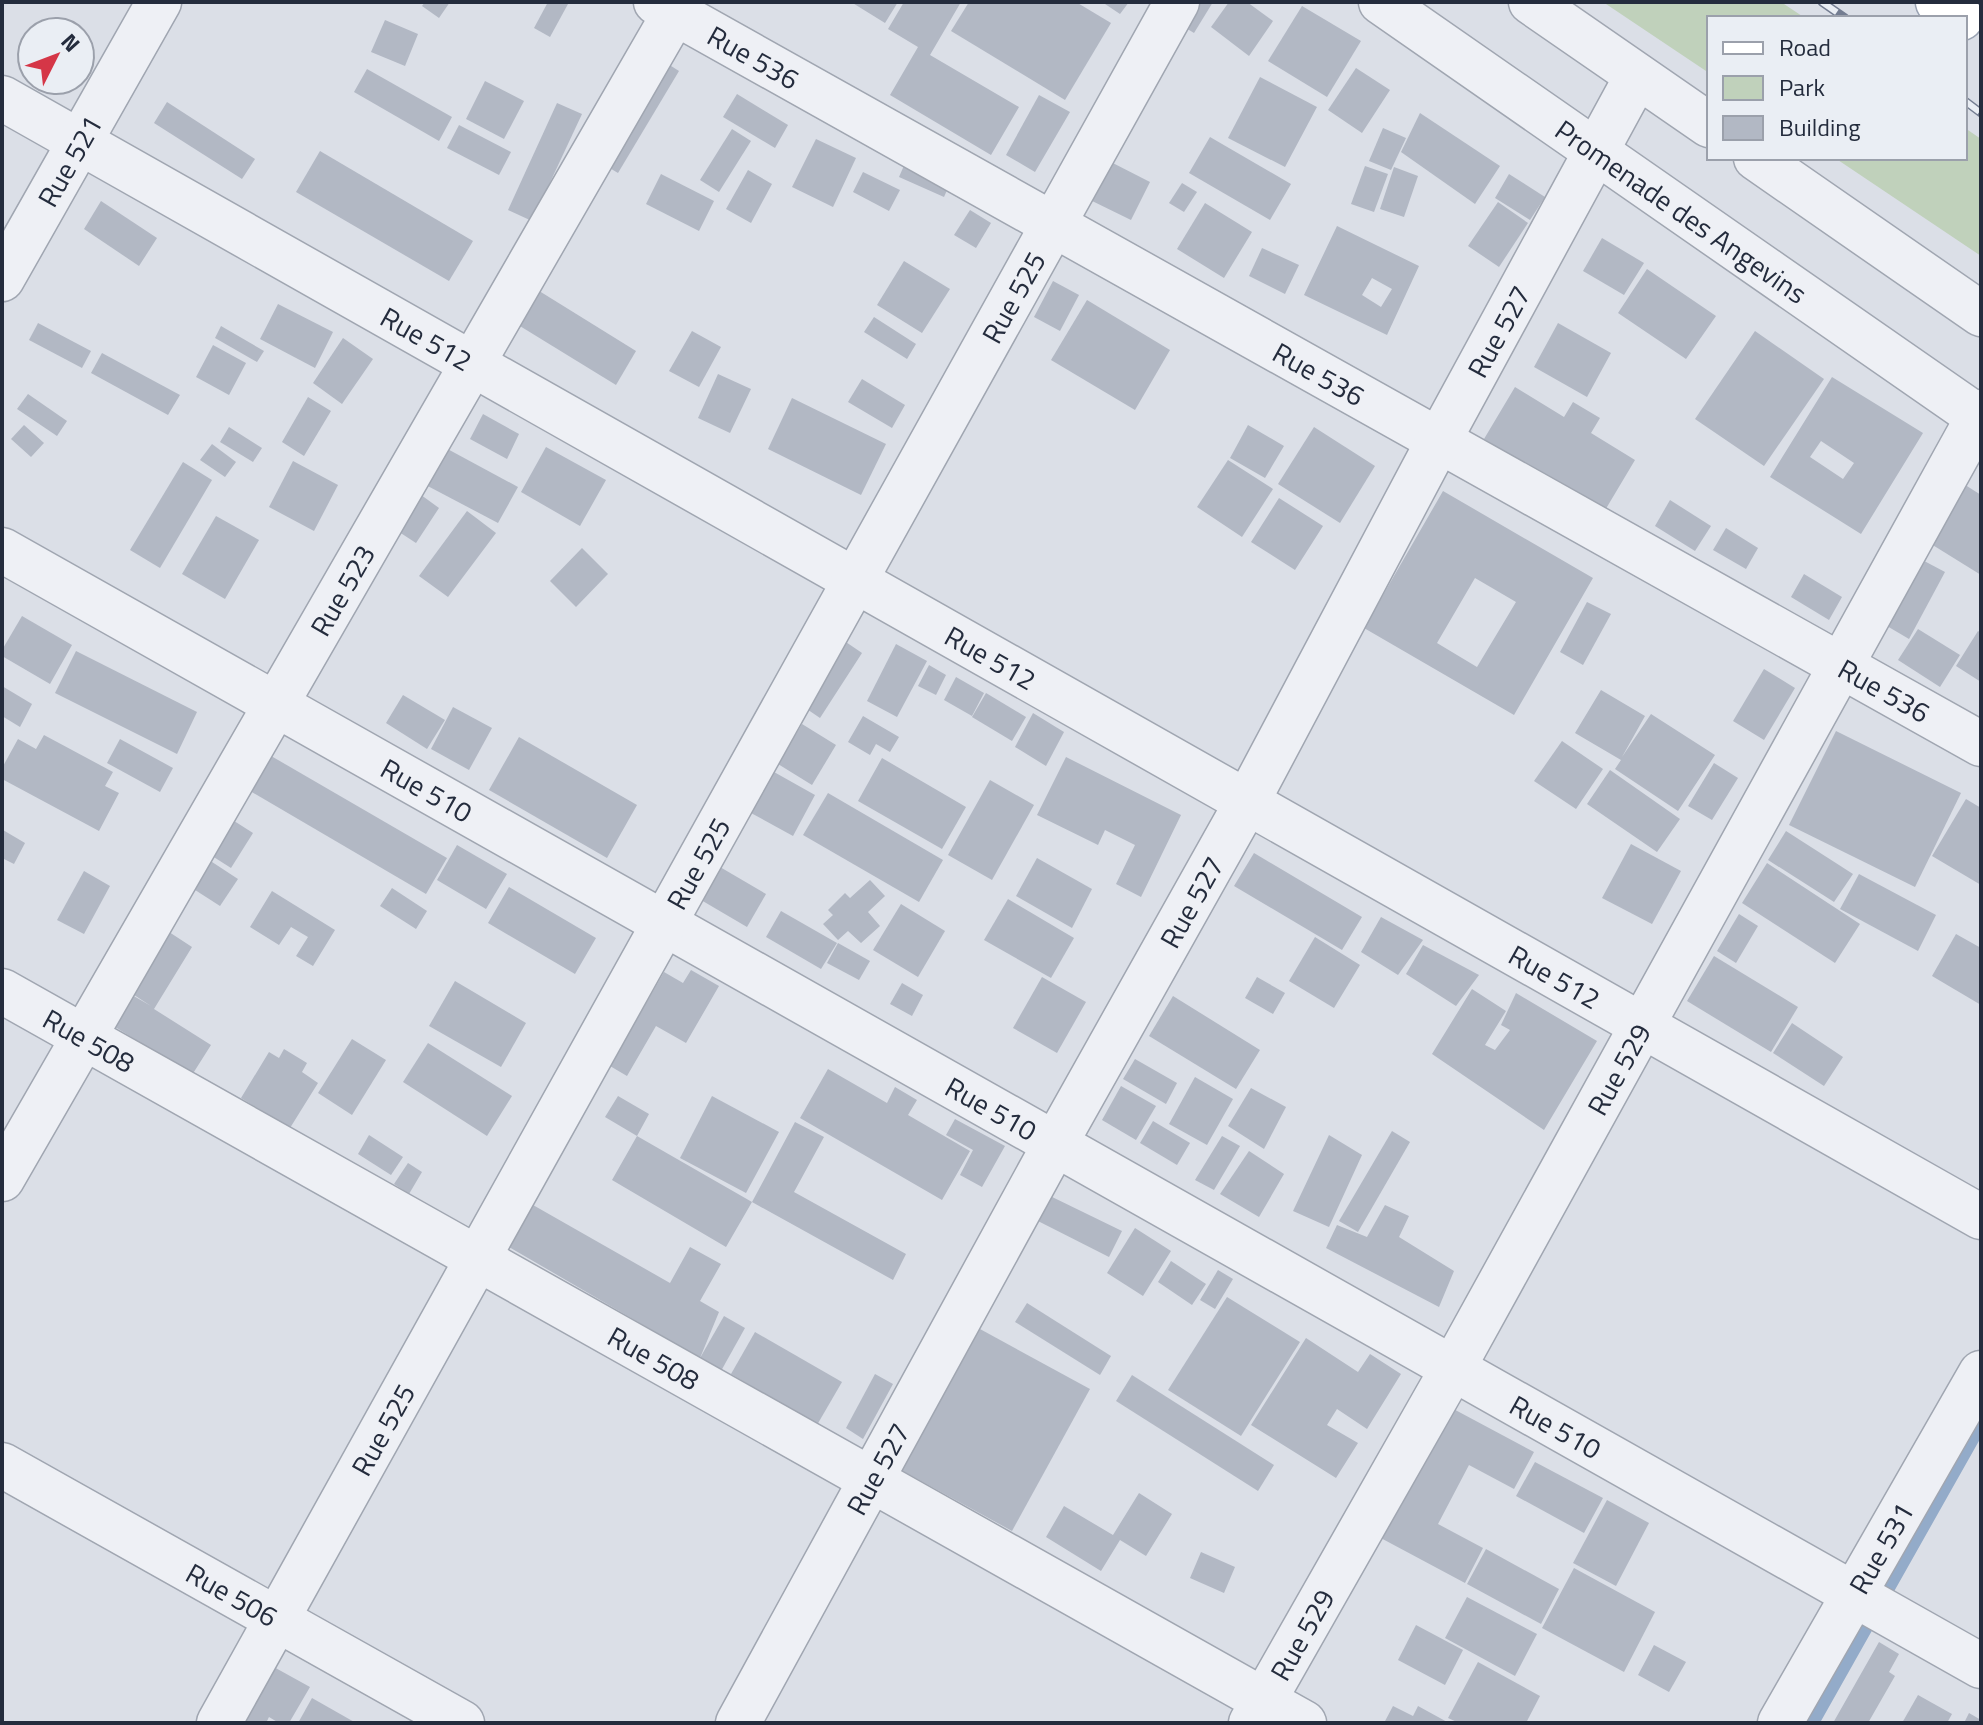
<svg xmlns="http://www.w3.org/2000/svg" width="1983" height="1725" viewBox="0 0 1983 1725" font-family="'Titillium Web',sans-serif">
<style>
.green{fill:#c0d1bb}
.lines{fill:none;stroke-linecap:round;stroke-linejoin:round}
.stream{stroke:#93abc9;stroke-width:12}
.building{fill:#b2b8c4;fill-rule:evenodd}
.minor-casing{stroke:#a0a6b1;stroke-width:47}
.major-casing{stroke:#9aa3b3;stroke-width:47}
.minor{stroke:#eef0f5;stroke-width:44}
.major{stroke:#fff;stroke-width:44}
.rail-casing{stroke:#747d91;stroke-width:9}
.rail{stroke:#eaeef4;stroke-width:6;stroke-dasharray:18;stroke-linecap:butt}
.labels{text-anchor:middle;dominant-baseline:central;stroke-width:6;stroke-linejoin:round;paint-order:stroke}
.street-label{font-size:28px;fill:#242c3d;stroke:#eaeef4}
</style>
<rect width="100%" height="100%" fill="#dbdfe7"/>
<g class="green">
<path d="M1603 2H1781L1805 18H1709V73Z"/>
<path d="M1965 128 1981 139V256L1835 158H1965Z"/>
</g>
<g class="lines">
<path class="stream" d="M1813 1723 1981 1425"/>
</g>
<g class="building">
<path d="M425 2H450L439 18 422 6Z"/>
<path d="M548 2 568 4 550 37 534 28Z"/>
<path d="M851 2H898L885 23Z"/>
<path d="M904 2H961L930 55 1019 107 991 155 890 95 918 47 888 29Z"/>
<path d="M969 2H1076L1111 23 1065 100 951 31Z"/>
<path d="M1102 2H1129L1120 14Z"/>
<path d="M1188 2H1213L1194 33 1176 22Z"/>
<path d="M1229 2H1247L1273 21 1249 56 1211 27Z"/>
<path d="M1302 6 1361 41 1327 97 1268 61Z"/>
<path d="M385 20 418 34 405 66 371 52Z"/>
<path d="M660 59 679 71 618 173 598 161Z"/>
<path d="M1356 68 1390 90 1362 133 1328 110Z"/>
<path d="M367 69 452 117 439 141 354 92Z"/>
<path d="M1260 77 1317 107 1285 167 1228 138Z"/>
<path d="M485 81 524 101 504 139 466 119Z"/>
<path d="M737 94 788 125 775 148 723 117Z"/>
<path d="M1039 95 1070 112 1035 172 1006 155Z"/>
<path d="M167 102 255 159 242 179 154 123Z"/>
<path d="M557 103 582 114 532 221 508 210Z"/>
<path d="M1420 113 1500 166 1475 204 1401 152Z"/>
<path d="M459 125 511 152 499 175 447 148Z"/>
<path d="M1383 128 1406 138 1391 170 1369 161Z"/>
<path d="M732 129 751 141 719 192 700 180Z"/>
<path d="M1210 137 1291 184 1270 220 1189 173Z"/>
<path d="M816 139 856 158 833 207 792 187Z"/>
<path d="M320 151 473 241 449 281 296 192Z"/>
<path d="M909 154 954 174 944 197 899 177Z"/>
<path d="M1103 158 1150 182 1131 220 1084 197Z"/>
<path d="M1365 166 1388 174 1374 212 1351 204Z"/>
<path d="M1394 167 1418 176 1404 217 1380 209Z"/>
<path d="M748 170 772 184 751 223 726 209Z"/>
<path d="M863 172 900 190 889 211 853 192Z"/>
<path d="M661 174 714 201 699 231 646 204Z"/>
<path d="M1509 174 1545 197 1530 220 1495 198Z"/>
<path d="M1182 183 1197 192 1184 212 1169 203Z"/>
<path d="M101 201 157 238 139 266 84 229Z"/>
<path d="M1498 202 1528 223 1499 267 1468 246Z"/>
<path d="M1205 203 1252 232 1224 278 1177 249Z"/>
<path d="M970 210 991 223 976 248 954 235Z"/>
<path d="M1337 226 1419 266 1387 335 1304 295ZM1372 278 1392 289 1381 307 1362 295Z"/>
<path d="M1602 238 1644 263 1624 295 1583 271Z"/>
<path d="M1262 248 1299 265 1285 294 1249 276Z"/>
<path d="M904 261 950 289 922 333 877 305Z"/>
<path d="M1647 269 1716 316 1686 359 1618 313Z"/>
<path d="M1053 281 1079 295 1060 331 1034 317Z"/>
<path d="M536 289 636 351 616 385 515 323Z"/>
<path d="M1087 300 1170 350 1135 410 1051 360Z"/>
<path d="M278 304 333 332 315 368 260 339Z"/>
<path d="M874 317 916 344 907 359 864 332Z"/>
<path d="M38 323 91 351 82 368 29 340Z"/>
<path d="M1558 323 1611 353 1587 397 1534 367Z"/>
<path d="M221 326 264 351 257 362 215 338Z"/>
<path d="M692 331 721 347 699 387 669 371Z"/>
<path d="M1755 331 1824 379 1764 466 1695 419Z"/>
<path d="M343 338 373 359 342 404 313 383Z"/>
<path d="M213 345 246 363 229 395 196 377Z"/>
<path d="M102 353 180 395 168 415 91 373Z"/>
<path d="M718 374 751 389 730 433 698 418Z"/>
<path d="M1832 377 1923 433 1861 534 1770 477ZM1821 441 1854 463 1843 479 1810 457Z"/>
<path d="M862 379 905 405 892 428 848 402Z"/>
<path d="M1515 387 1564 417 1573 402 1600 418 1591 433 1635 460 1604 512 1484 439Z"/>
<path d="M28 394 67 421 57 436 17 409Z"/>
<path d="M308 397 331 411 304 456 282 442Z"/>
<path d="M792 398 886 444 861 495 768 449Z"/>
<path d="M483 414 519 434 507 459 470 439Z"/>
<path d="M24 425 44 443 31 457 11 439Z"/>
<path d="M1248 425 1284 446 1265 478 1230 458Z"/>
<path d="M229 427 262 448 253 462 220 442Z"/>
<path d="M1314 427 1375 466 1340 523 1278 484Z"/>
<path d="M212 444 236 462 225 477 200 460Z"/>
<path d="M442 446 518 487 498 523 422 483Z"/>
<path d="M546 447 606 480 580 526 521 492Z"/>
<path d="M1228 460 1273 489 1242 537 1197 507Z"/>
<path d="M293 461 338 485 314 531 269 507Z"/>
<path d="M183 462 212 480 160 568 130 550Z"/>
<path d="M1959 481 1981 495V575L1923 539Z"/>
<path d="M1443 491 1593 578 1514 715 1364 628ZM1475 578 1516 602 1477 667 1437 643Z"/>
<path d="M417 492 439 508 416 543 393 528Z"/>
<path d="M1279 498 1323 526 1295 570 1251 542Z"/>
<path d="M1670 500 1711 526 1695 551 1655 526Z"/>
<path d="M467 511 496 533 448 597 419 576Z"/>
<path d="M216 516 259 540 225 599 182 574Z"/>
<path d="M1726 528 1758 548 1746 569 1713 550Z"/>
<path d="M582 548 608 574 576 607 550 581Z"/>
<path d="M1911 554 1945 572 1909 639 1887 626Z"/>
<path d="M1804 574 1842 597 1829 620 1791 597Z"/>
<path d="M1587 602 1611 614 1583 665 1560 652Z"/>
<path d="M22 616 72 645 50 684 2 656V650Z"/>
<path d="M1918 629 1960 655 1940 687 1898 660Z"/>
<path d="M1978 631 1981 633V682L1956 666Z"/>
<path d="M840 638 862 653 820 718 798 703Z"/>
<path d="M896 644 927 661 897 717 867 701Z"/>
<path d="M76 651 197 712 177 754 55 693Z"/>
<path d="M929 665 946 675 936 695 918 686Z"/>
<path d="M1764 669 1795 688 1764 740 1733 721Z"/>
<path d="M956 677 984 693 972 716 944 700Z"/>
<path d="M2 686 32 704 20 727 2 716Z"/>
<path d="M1601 690 1645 716 1622 757 1651 714 1715 755 1678 811 1615 769 1621 760 1575 733Z"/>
<path d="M986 693 1026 717 1012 741 972 717Z"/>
<path d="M403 695 445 720 427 749 386 723Z"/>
<path d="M453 707 492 728 469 770 431 749Z"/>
<path d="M1033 713 1064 732 1046 766 1015 747Z"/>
<path d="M863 716 899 737 890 752 876 744 870 755 848 742Z"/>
<path d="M802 724 836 745 812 785 778 764Z"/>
<path d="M1836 731 1961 793 1915 887 1789 825Z"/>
<path d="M44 735 113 772 105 786 119 793 99 831 2 779V768L18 739 36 749Z"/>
<path d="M519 737 637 805 607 858 489 790Z"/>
<path d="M120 739 173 768 160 792 107 763Z"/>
<path d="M1562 741 1603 769 1576 809 1534 781Z"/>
<path d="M266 753 447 858 426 894 245 788Z"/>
<path d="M1066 757 1181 815 1141 897 1116 884 1135 845 1105 830 1098 845 1037 815Z"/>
<path d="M882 758 966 807 942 849 858 801Z"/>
<path d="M1714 763 1738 778 1712 820 1688 806Z"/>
<path d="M1610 770 1680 819 1657 852 1587 804Z"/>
<path d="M774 772 815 795 793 836 751 813Z"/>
<path d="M990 780 1034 805 992 880 948 855Z"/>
<path d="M828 793 943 860 919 902 803 835Z"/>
<path d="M1966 799 1981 808V885L1932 856Z"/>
<path d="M231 819 253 833 231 868 209 854Z"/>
<path d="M3 830 25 843 14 864 2 858Z"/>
<path d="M1786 831 1853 874 1834 902 1768 860Z"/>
<path d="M1631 844 1681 871 1652 924 1602 898Z"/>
<path d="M457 845 507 874 486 909 437 880Z"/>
<path d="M1254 853 1362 917 1342 950 1234 886Z"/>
<path d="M1037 858 1092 889 1072 928 1016 896Z"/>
<path d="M209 860 238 879 220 906 192 888Z"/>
<path d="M1767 863 1860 924 1835 963 1742 903Z"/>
<path d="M720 867 766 894 747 927 701 900Z"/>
<path d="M84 871 110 886 84 934 57 920Z"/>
<path d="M1859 874 1936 915 1918 951 1840 909Z"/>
<path d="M870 880 885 896 868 912 880 926 861 943 848 931 838 940 823 924 833 915 828 910 845 893 850 898Z"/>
<path d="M509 887 596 938 575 974 488 923Z"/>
<path d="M392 888 427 911 416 929 380 906Z"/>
<path d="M272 891 335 930 313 966 296 956 308 937 291 927 279 945 250 927Z"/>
<path d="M1008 899 1074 938 1051 978 984 940Z"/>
<path d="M901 904 945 931 918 977 873 950Z"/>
<path d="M781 911 837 943 821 969 766 937Z"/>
<path d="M1739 914 1758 926 1736 963 1717 951Z"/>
<path d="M1381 917 1423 940 1398 975 1361 952Z"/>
<path d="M166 930 192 947 154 1009 211 1045 192 1075 112 1025 132 995 151 1006 128 991Z"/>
<path d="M1956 934 1981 948V1005L1932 976Z"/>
<path d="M1315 937 1360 965 1334 1008 1289 981Z"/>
<path d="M838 943 870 961 859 980 827 963Z"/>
<path d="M1423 945 1479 975 1456 1006 1406 974Z"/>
<path d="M1714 956 1798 1007 1771 1052 1687 1001Z"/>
<path d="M691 970 719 986 686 1043 656 1026 627 1076 610 1066 664 972 683 983Z"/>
<path d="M1042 977 1086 1002 1057 1053 1013 1028Z"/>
<path d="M1257 977 1285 993 1273 1014 1245 998Z"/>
<path d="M455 981 526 1023 501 1067 429 1026Z"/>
<path d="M902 983 923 995 912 1016 890 1004Z"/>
<path d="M1472 989 1506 1011 1485 1045 1495 1050 1510 1030 1501 1025 1516 993 1597 1041 1544 1130 1432 1054Z"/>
<path d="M1173 996 1260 1050 1236 1089 1149 1036Z"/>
<path d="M1792 1023 1843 1057 1824 1086 1773 1053Z"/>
<path d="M352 1039 386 1060 352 1115 318 1093Z"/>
<path d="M428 1043 512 1096 487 1136 403 1082Z"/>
<path d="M284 1049 307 1063 302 1072 318 1083 290 1128 241 1098 269 1052 279 1058Z"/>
<path d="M1135 1059 1177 1083 1166 1104 1123 1079Z"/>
<path d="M828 1069 887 1103 895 1087 917 1100 908 1115 970 1151 942 1200 800 1118Z"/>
<path d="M1195 1077 1233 1099 1207 1145 1169 1124Z"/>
<path d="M1121 1086 1156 1106 1136 1140 1102 1120Z"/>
<path d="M1251 1088 1286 1107 1264 1149 1228 1126Z"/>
<path d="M618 1096 649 1114 637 1136 752 1202 726 1247 612 1180 637 1136 605 1117Z"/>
<path d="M712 1096 779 1132 746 1193 680 1158Z"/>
<path d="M955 1119 1005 1146 982 1187 960 1175 973 1150 946 1135Z"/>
<path d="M1153 1121 1190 1143 1177 1165 1140 1143Z"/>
<path d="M795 1122 824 1137 794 1192 906 1254 893 1280 752 1202Z"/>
<path d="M1392 1131 1410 1142 1358 1232 1339 1221Z"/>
<path d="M369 1135 403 1157 391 1175 358 1154Z"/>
<path d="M1329 1135 1362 1155 1329 1227 1293 1211Z"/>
<path d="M1222 1136 1240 1146 1214 1190 1195 1180Z"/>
<path d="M1249 1151 1284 1174 1259 1217 1220 1194Z"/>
<path d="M408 1163 422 1172 409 1194 394 1184Z"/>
<path d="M1046 1194 1122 1231 1109 1257 1034 1219Z"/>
<path d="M533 1205 670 1283 690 1247 721 1264 700 1301 719 1312 700 1358 509 1247Z"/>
<path d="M1385 1205 1409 1216 1399 1237 1454 1271 1439 1307 1326 1248 1337 1225 1367 1237Z"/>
<path d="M1135 1228 1171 1251 1143 1296 1107 1273Z"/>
<path d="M1171 1261 1206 1284 1192 1305 1158 1282Z"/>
<path d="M1218 1270 1233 1279 1215 1309 1200 1300Z"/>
<path d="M1227 1297 1300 1342 1241 1436 1168 1390Z"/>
<path d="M1027 1303 1111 1356 1100 1375 1015 1322Z"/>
<path d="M724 1316 745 1328 721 1371 700 1358Z"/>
<path d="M969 1323 1090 1389 1012 1531 892 1465Z"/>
<path d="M755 1332 842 1382 817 1425 731 1374Z"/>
<path d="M1306 1338 1358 1372 1370 1354 1401 1374 1367 1429 1337 1409 1327 1425 1358 1443 1336 1478 1251 1425Z"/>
<path d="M875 1374 893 1384 863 1439 846 1428Z"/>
<path d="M1132 1375 1274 1465 1258 1491 1116 1401Z"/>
<path d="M1446 1405 1534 1452 1514 1489 1469 1465 1438 1524 1483 1548 1465 1583 1377 1536Z"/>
<path d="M1535 1462 1603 1498 1584 1533 1516 1496Z"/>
<path d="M1139 1493 1172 1514 1146 1556 1120 1540 1101 1571 1046 1537 1064 1506 1113 1535Z"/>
<path d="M1607 1500 1649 1523 1616 1586 1573 1563Z"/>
<path d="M1486 1549 1559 1589 1541 1624 1467 1584Z"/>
<path d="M1201 1552 1235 1567 1224 1593 1190 1578Z"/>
<path d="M1574 1568 1655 1612 1624 1672 1542 1628Z"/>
<path d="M1467 1597 1537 1634 1515 1676 1445 1638Z"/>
<path d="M1416 1625 1463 1650 1445 1685 1398 1660Z"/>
<path d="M1879 1642 1899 1654 1889 1672 1895 1676 1868 1723H1833Z"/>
<path d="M1654 1645 1686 1662 1669 1692 1638 1675Z"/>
<path d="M1478 1662 1540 1696 1526 1723H1459L1448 1718Z"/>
<path d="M272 1666 310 1687 289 1723H279L269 1717 266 1723H241Z"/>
<path d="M1918 1695 1952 1714 1947 1723H1902Z"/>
<path d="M312 1698 356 1723H298Z"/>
<path d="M1393 1706 1413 1716 1418 1706 1449 1723H1384Z"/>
<path d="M1969 1713 1981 1720V1723H1964Z"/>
</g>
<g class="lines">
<defs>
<g id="minor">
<path id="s1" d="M656 2 1981 744"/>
<path id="s2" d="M1381 2 1981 419"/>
<path d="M1531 2 1709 125"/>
<path id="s3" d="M2 98 1981 1217"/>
<path d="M1756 158 1981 314"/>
<path id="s4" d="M2 279 159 2"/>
<path id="s5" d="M2 550 1981 1666"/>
<path id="s6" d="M2 991 1304 1723"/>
<path id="s7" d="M2 1179 681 2"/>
<path id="s8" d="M2 1465 462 1723"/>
<path id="s9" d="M219 1723 1177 2"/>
<path id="s10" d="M738 1723 1055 1144 1247 802 1439 440 1637 76"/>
<path id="s11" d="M1251 1723 1453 1368 1981 412"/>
<path id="s12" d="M1780 1723 1981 1373"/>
</g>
<path id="major" d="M1938 2 1961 18"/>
</defs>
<use href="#minor" class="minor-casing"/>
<use href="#major" class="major-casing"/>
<use href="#minor" class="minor"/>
<use href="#major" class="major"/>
<defs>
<g id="rail">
<path d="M1822 2 1845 18"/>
<path d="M1965 101 1981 113"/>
</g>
</defs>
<use href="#rail" class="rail-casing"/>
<use href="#rail" class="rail"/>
</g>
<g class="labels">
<g class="street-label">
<text stroke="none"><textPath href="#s1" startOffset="112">Rue 536</textPath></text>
<text stroke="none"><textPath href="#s4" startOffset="136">Rue 521</textPath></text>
<text stroke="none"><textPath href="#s2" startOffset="366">Promenade des Angevins</textPath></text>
<text stroke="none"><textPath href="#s9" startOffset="1632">Rue 525</textPath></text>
<text stroke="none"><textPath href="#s10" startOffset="1586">Rue 527</textPath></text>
<text stroke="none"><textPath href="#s3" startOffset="488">Rue 512</textPath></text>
<text stroke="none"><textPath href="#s1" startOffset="760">Rue 536</textPath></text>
<text stroke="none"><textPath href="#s7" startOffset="680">Rue 523</textPath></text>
<text stroke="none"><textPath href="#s3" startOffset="1136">Rue 512</textPath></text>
<text stroke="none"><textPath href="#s1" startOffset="1408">Rue 536</textPath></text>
<text stroke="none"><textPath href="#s5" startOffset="488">Rue 510</textPath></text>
<text stroke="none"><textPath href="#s9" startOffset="984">Rue 525</textPath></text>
<text stroke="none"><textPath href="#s10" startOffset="938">Rue 527</textPath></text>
<text stroke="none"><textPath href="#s3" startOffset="1784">Rue 512</textPath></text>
<text stroke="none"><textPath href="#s6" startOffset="100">Rue 508</textPath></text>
<text stroke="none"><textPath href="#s11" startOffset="750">Rue 529</textPath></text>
<text stroke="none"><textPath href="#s5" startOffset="1136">Rue 510</textPath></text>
<text stroke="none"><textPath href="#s6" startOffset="748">Rue 508</textPath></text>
<text stroke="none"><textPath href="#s5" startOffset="1784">Rue 510</textPath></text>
<text stroke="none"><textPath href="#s9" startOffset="336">Rue 525</textPath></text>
<text stroke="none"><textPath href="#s10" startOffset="290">Rue 527</textPath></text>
<text stroke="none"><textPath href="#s12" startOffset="202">Rue 531</textPath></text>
<text stroke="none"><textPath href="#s8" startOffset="264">Rue 506</textPath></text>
<text stroke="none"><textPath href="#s11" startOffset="102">Rue 529</textPath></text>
</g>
</g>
<rect width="1983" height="1725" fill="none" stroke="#242c3d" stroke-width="8"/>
<rect x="1707" y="16" width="260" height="144" fill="#eaeef4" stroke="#9ba0ab" stroke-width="2"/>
<rect x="1723" y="42" width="40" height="12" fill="#ffffff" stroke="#9ba0ab" stroke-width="2"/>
<text x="1779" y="56" font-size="24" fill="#242c3d">Road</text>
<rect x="1723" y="76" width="40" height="24" fill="#c0d1bb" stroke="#9ba0ab" stroke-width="2"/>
<text x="1779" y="96" font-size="24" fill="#242c3d">Park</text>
<rect x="1723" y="116" width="40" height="24" fill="#b2b8c4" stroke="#9ba0ab" stroke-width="2"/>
<text x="1779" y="136" font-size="24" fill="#242c3d">Building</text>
<g transform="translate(56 56) rotate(48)"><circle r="38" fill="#eaeef4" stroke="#9ba0ab" stroke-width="2"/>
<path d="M0-6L14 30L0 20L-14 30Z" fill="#d53647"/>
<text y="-12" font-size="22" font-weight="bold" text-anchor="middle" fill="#242c3d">N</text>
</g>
</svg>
